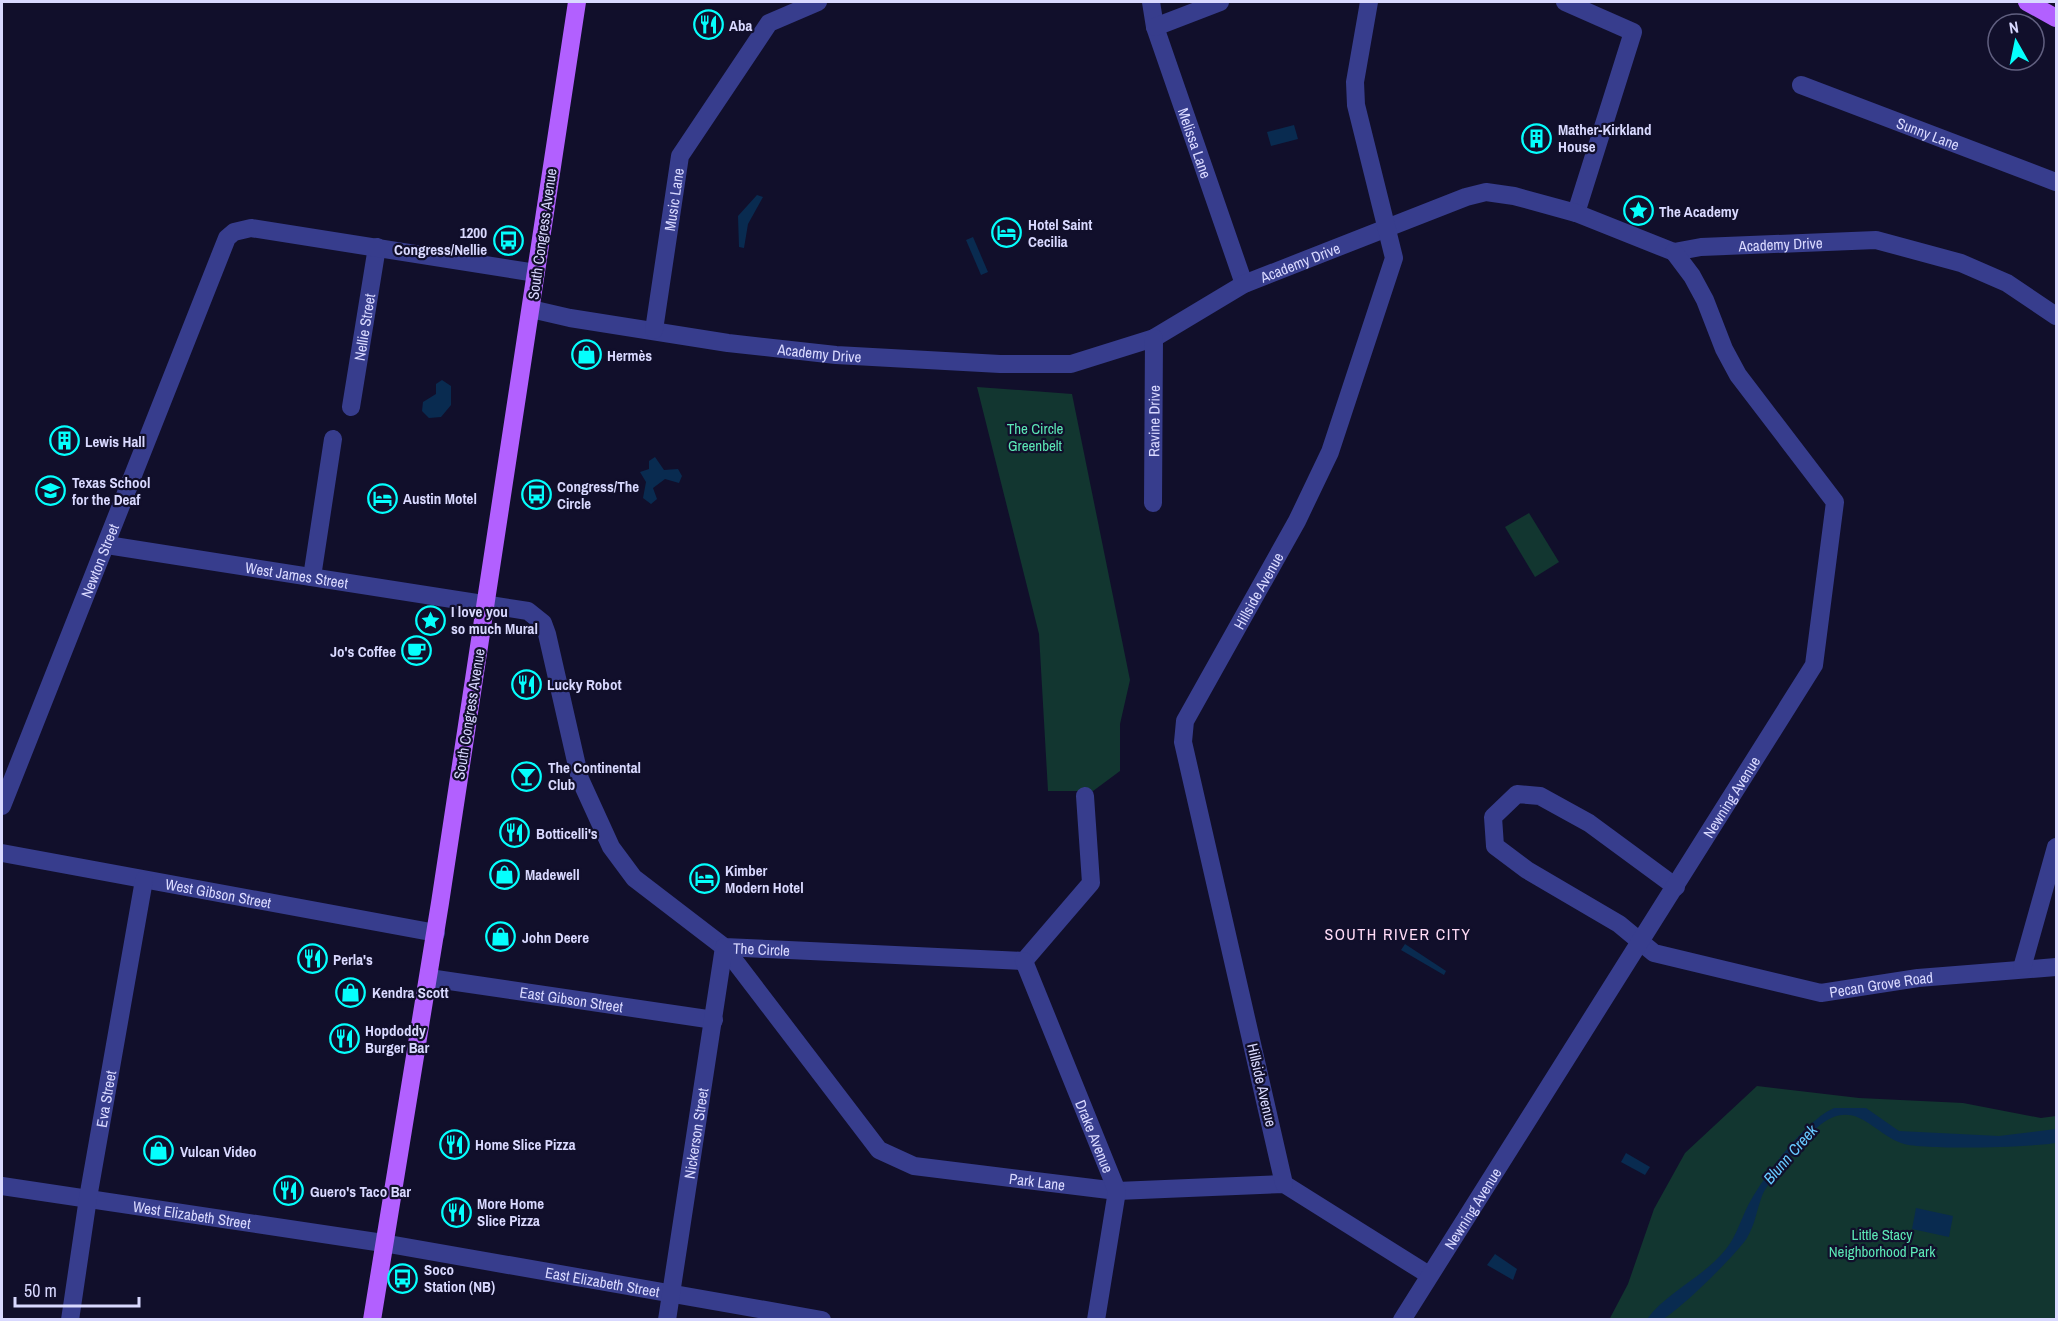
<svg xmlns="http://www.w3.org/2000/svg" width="2058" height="1321" viewBox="0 0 2058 1321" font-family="'Archivo Narrow',sans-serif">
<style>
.green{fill:#123630}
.water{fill:#092b50}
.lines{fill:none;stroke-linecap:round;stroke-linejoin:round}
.minor{stroke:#373d8d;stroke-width:18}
.major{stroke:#b260ff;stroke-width:18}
.labels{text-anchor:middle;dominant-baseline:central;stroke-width:4.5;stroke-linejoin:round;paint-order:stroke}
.poi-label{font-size:15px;font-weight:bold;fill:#d9d9ff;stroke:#110f2b;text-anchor:start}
.street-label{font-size:15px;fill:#d9d9ff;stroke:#110f2b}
.park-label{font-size:15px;fill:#5ce8b6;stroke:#110f2b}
.neighbourhood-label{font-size:16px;letter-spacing:1.5px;fill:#ffdbf6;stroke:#110f2b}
.water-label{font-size:16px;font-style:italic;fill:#67c9ff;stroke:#110f2b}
</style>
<rect width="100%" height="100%" fill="#110f2b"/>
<g class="green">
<path d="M977 387 1072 394 1130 680 1120 724V771L1093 791H1048L1039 634Z"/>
<path d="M1529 513 1559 562 1535 577 1505 527Z"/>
<path d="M1757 1086 1859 1098 1963 1103 2041 1118 2056 1116V1319L1609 1320 1628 1284 1654 1209 1685 1153Z"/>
</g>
<g class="water">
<path d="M1294 125 1298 139 1271 146 1267 132Z"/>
<path d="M757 195 763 197 748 224 744 248 739 247 738 216Z"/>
<path d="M973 237 988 272 981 275 966 240Z"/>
<path d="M442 380 451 386V405L441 417 429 418 422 411 423 402 436 394V384Z"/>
<path d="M655 457 664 470 678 469 682 476 679 483 665 479 653 488 657 499 651 504 643 498 646 482 640 472 649 469V461Z"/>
<path d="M1405 944 1446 971 1444 975 1401 950Z"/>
<path d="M1834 1108H1866L1899 1131 1999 1136 2056 1129V1143C2031 1147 1922 1151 1901 1143 1871 1131 1855 1098 1820 1125 1808 1135 1767 1182 1762 1196 1756 1212 1756 1222 1747 1238 1737 1254 1677 1313 1661 1320 1658 1321 1651 1319 1647 1319 1668 1291 1704 1277 1726 1249 1737 1236 1742 1215 1751 1200 1767 1172 1805 1121 1834 1108Z"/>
<path d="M1626 1153 1650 1167 1645 1175 1621 1162Z"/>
<path d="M1916 1208 1953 1216 1949 1237 1912 1229Z"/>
<path d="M1495 1254 1517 1269 1513 1280 1487 1265Z"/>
</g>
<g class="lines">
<g class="minor">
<path id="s1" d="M1151 2 1155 27 1244 284"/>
<path d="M1565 2 1633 32 1576 213"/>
<path d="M1155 27 1220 2"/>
<path id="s2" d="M1801 85 2056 182"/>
<path id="s3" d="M531 309 570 318 728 343 836 355 1000 364H1071L1154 338 1244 284 1466 197 1486 192 1514 196 1576 213 1674 252 1701 247 1876 240 1961 263 2007 283 2056 316"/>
<path id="s4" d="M654 330 680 156 769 23 818 2"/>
<path id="s5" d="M351 407 377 247"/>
<path id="s6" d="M1153 503 1154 338"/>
<path id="s7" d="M107 545 528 611 543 623 547 634 580 779 611 847 634 878 724 947 1024 961 1091 883 1085 796"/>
<path d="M312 577 333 439"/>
<path id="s8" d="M2 806 227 238 234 232 251 228 536 273"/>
<path id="s9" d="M2 853 436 933"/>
<path id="s10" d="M1676 887 1589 823 1540 796 1517 794 1493 817 1495 846 1527 870 1619 924 1654 953 1821 993 1918 978 2056 967"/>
<path id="s11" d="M724 947 879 1150 914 1166 1117 1191 1284 1184 1429 1275"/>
<path id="s12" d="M1024 961 1117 1191 1096 1320"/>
<path d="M2022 968 2056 847"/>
<path id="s13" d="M429 978 714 1020"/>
<path id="s14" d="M1284 1184 1183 742 1185 721 1297 521 1330 452 1394 258 1356 105 1355 82 1369 2"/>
<path id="s15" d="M2 1186 383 1243 822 1320"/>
<path id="s16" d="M70 1320 88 1198 144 880"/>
<path id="s17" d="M667 1320 724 947"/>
<path id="s18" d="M1402 1320 1814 665 1835 502 1738 375 1724 349 1705 300 1692 276 1674 252"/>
</g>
<g class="major">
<path d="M2027 2 2056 18"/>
<path d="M372 1320 440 903 577 2"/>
</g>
</g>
<defs>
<symbol id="restaurant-ring" viewBox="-11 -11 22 22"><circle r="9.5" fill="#110f2b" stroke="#05fffd" stroke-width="1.5"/><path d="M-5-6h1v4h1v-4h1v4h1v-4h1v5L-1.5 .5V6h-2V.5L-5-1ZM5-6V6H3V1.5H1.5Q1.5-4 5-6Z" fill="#05fffd"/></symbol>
<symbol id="building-ring" viewBox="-11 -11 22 22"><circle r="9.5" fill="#110f2b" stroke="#05fffd" stroke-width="1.5"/><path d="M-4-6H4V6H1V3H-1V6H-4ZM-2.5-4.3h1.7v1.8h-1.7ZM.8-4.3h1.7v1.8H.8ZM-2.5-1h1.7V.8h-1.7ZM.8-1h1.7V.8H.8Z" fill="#05fffd"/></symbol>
<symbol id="sight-ring" viewBox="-11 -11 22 22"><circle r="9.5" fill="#110f2b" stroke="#05fffd" stroke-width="1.5"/><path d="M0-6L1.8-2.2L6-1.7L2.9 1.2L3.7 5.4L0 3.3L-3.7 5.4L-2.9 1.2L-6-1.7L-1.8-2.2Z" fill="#05fffd"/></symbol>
<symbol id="hotel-ring" viewBox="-11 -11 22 22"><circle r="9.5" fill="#110f2b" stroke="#05fffd" stroke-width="1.5"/><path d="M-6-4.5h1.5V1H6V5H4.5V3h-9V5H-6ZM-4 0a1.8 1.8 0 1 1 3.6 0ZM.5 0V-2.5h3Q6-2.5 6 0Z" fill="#05fffd"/></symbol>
<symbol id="bus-ring" viewBox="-11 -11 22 22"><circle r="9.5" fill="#110f2b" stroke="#05fffd" stroke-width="1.5"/><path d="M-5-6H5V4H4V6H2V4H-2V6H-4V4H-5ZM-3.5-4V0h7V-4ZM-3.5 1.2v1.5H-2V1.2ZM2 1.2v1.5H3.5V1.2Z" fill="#05fffd"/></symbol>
<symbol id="shop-ring" viewBox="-11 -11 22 22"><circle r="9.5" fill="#110f2b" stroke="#05fffd" stroke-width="1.5"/><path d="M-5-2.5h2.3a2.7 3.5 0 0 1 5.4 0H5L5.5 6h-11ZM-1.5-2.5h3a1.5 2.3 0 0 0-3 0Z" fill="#05fffd"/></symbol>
<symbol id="school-ring" viewBox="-11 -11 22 22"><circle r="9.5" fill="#110f2b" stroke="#05fffd" stroke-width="1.5"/><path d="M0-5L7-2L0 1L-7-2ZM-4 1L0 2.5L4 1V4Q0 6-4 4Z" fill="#05fffd"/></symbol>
<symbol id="cafe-ring" viewBox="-11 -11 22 22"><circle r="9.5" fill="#110f2b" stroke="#05fffd" stroke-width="1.5"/><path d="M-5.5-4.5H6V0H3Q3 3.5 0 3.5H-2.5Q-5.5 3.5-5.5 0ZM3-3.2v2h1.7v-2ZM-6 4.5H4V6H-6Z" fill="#05fffd"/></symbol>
<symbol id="bar-ring" viewBox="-11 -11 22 22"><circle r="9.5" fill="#110f2b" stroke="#05fffd" stroke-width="1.5"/><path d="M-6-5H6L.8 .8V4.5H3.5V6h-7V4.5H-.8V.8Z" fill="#05fffd"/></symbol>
</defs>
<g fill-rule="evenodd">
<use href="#restaurant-ring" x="692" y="8" width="33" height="33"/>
<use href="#building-ring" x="1520" y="122" width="33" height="33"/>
<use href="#sight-ring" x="1622" y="194" width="33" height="33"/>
<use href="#hotel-ring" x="990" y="216" width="33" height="33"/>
<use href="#bus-ring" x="492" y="224" width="33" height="33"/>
<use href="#shop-ring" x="570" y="338" width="33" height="33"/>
<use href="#building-ring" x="48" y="424" width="33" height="33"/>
<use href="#school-ring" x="34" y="474" width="33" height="33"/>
<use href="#bus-ring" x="520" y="478" width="33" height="33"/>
<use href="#hotel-ring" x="366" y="482" width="33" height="33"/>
<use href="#sight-ring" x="414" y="604" width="33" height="33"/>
<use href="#cafe-ring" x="400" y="634" width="33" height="33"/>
<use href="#restaurant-ring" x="510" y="668" width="33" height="33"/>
<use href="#bar-ring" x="510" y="760" width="33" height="33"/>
<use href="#restaurant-ring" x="498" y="816" width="33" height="33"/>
<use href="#shop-ring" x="488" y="858" width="33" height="33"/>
<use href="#hotel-ring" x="688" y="862" width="33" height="33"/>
<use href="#shop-ring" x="484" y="920" width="33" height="33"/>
<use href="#restaurant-ring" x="296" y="942" width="33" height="33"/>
<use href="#shop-ring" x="334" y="976" width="33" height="33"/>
<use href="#restaurant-ring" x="328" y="1022" width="33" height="33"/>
<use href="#restaurant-ring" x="438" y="1128" width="33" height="33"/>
<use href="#shop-ring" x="142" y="1134" width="33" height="33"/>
<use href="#restaurant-ring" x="272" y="1174" width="33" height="33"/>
<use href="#restaurant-ring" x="440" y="1196" width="33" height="33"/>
<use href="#bus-ring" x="386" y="1262" width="33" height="33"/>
</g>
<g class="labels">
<g class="poi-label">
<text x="729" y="25">Aba</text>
<text x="1558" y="129">Mather-Kirkland<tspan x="1558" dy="17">House</tspan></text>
<text x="1659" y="211">The Academy</text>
<text x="1028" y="224">Hotel Saint<tspan x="1028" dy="17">Cecilia</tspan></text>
<text x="487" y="232" text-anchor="end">1200<tspan x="487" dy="17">Congress/Nellie</tspan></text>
<text x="607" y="355">Hermès</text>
<text x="85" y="441">Lewis Hall</text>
<text x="72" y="482">Texas School<tspan x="72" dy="17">for the Deaf</tspan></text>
<text x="557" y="486">Congress/The<tspan x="557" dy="17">Circle</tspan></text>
<text x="403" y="498">Austin Motel</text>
<text x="451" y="611">I love you<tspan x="451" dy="17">so much Mural</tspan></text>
<text x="396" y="651" text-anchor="end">Jo's Coffee</text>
<text x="547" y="684">Lucky Robot</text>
<text x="548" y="767">The Continental<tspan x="548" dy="17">Club</tspan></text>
<text x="536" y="833">Botticelli's</text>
<text x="725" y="870">Kimber<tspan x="725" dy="17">Modern Hotel</tspan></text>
<text x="525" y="874">Madewell</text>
<text x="522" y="937">John Deere</text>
<text x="333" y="959">Perla's</text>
<text x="372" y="992">Kendra Scott</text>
<text x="365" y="1030">Hopdoddy<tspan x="365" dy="17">Burger Bar</tspan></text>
<text x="475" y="1144">Home Slice Pizza</text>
<text x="180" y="1151">Vulcan Video</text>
<text x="310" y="1191">Guero's Taco Bar</text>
<text x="477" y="1203">More Home<tspan x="477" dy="17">Slice Pizza</tspan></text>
<text x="424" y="1269">Soco<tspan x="424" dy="17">Station (NB)</tspan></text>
</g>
<g class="street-label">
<text stroke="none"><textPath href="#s2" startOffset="136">Sunny Lane</textPath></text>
<text stroke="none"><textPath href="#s1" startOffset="148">Melissa Lane</textPath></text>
<text stroke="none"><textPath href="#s4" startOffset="132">Music Lane</textPath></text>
<text transform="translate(542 234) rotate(-82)">South Congress Avenue</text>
<text stroke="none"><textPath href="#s3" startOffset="1300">Academy Drive</textPath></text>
<text stroke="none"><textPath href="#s3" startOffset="796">Academy Drive</textPath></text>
<text stroke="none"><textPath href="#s5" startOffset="81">Nellie Street</textPath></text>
<text stroke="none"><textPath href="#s3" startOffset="292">Academy Drive</textPath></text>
<text stroke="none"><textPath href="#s6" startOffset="82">Ravine Drive</textPath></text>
<text stroke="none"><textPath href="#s8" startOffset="264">Newton Street</textPath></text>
<text stroke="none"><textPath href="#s7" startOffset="192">West James Street</textPath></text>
<text stroke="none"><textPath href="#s14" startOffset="624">Hillside Avenue</textPath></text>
<text transform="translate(469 714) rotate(-81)">South Congress Avenue</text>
<text stroke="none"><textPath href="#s18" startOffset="618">Newning Avenue</textPath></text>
<text stroke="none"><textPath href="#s9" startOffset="220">West Gibson Street</textPath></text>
<text stroke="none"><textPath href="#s7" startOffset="870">The Circle</textPath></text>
<text stroke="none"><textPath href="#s10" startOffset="674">Pecan Grove Road</textPath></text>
<text stroke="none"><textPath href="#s13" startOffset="144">East Gibson Street</textPath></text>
<text transform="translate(1262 1085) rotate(77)">Hillside Avenue</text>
<text stroke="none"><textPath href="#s16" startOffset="224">Eva Street</textPath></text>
<text stroke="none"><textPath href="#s17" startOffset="189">Nickerson Street</textPath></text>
<text stroke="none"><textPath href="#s12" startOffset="189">Drake Avenue</textPath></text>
<text stroke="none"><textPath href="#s11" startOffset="418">Park Lane</textPath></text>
<text stroke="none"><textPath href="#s18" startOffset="132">Newning Avenue</textPath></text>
<text stroke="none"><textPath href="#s15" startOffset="192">West Elizabeth Street</textPath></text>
<text stroke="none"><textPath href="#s15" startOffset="608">East Elizabeth Street</textPath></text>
</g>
<g class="park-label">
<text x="1035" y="428">The Circle<tspan x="1035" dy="17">Greenbelt</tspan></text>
<text x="1882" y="1234">Little Stacy<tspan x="1882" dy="17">Neighborhood Park</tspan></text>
</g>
<g class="neighbourhood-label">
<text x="1398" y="934">SOUTH RIVER CITY</text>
</g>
<g class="water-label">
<text transform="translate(1790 1154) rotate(-49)">Blunn Creek</text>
</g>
</g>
<rect width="2058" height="1321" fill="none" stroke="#d9d9ff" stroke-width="6"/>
<g transform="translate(2016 42) rotate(351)"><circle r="28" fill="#110f2b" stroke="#616080" stroke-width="1.5"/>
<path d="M0-4.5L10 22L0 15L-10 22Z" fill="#05fffd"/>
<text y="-9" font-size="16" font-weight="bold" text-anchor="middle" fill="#d9d9ff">N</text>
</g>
<path d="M15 1297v9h124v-9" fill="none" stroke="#d9d9ff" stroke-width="3"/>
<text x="24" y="1297" font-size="18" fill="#d9d9ff" stroke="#110f2b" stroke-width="4.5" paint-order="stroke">50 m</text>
</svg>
